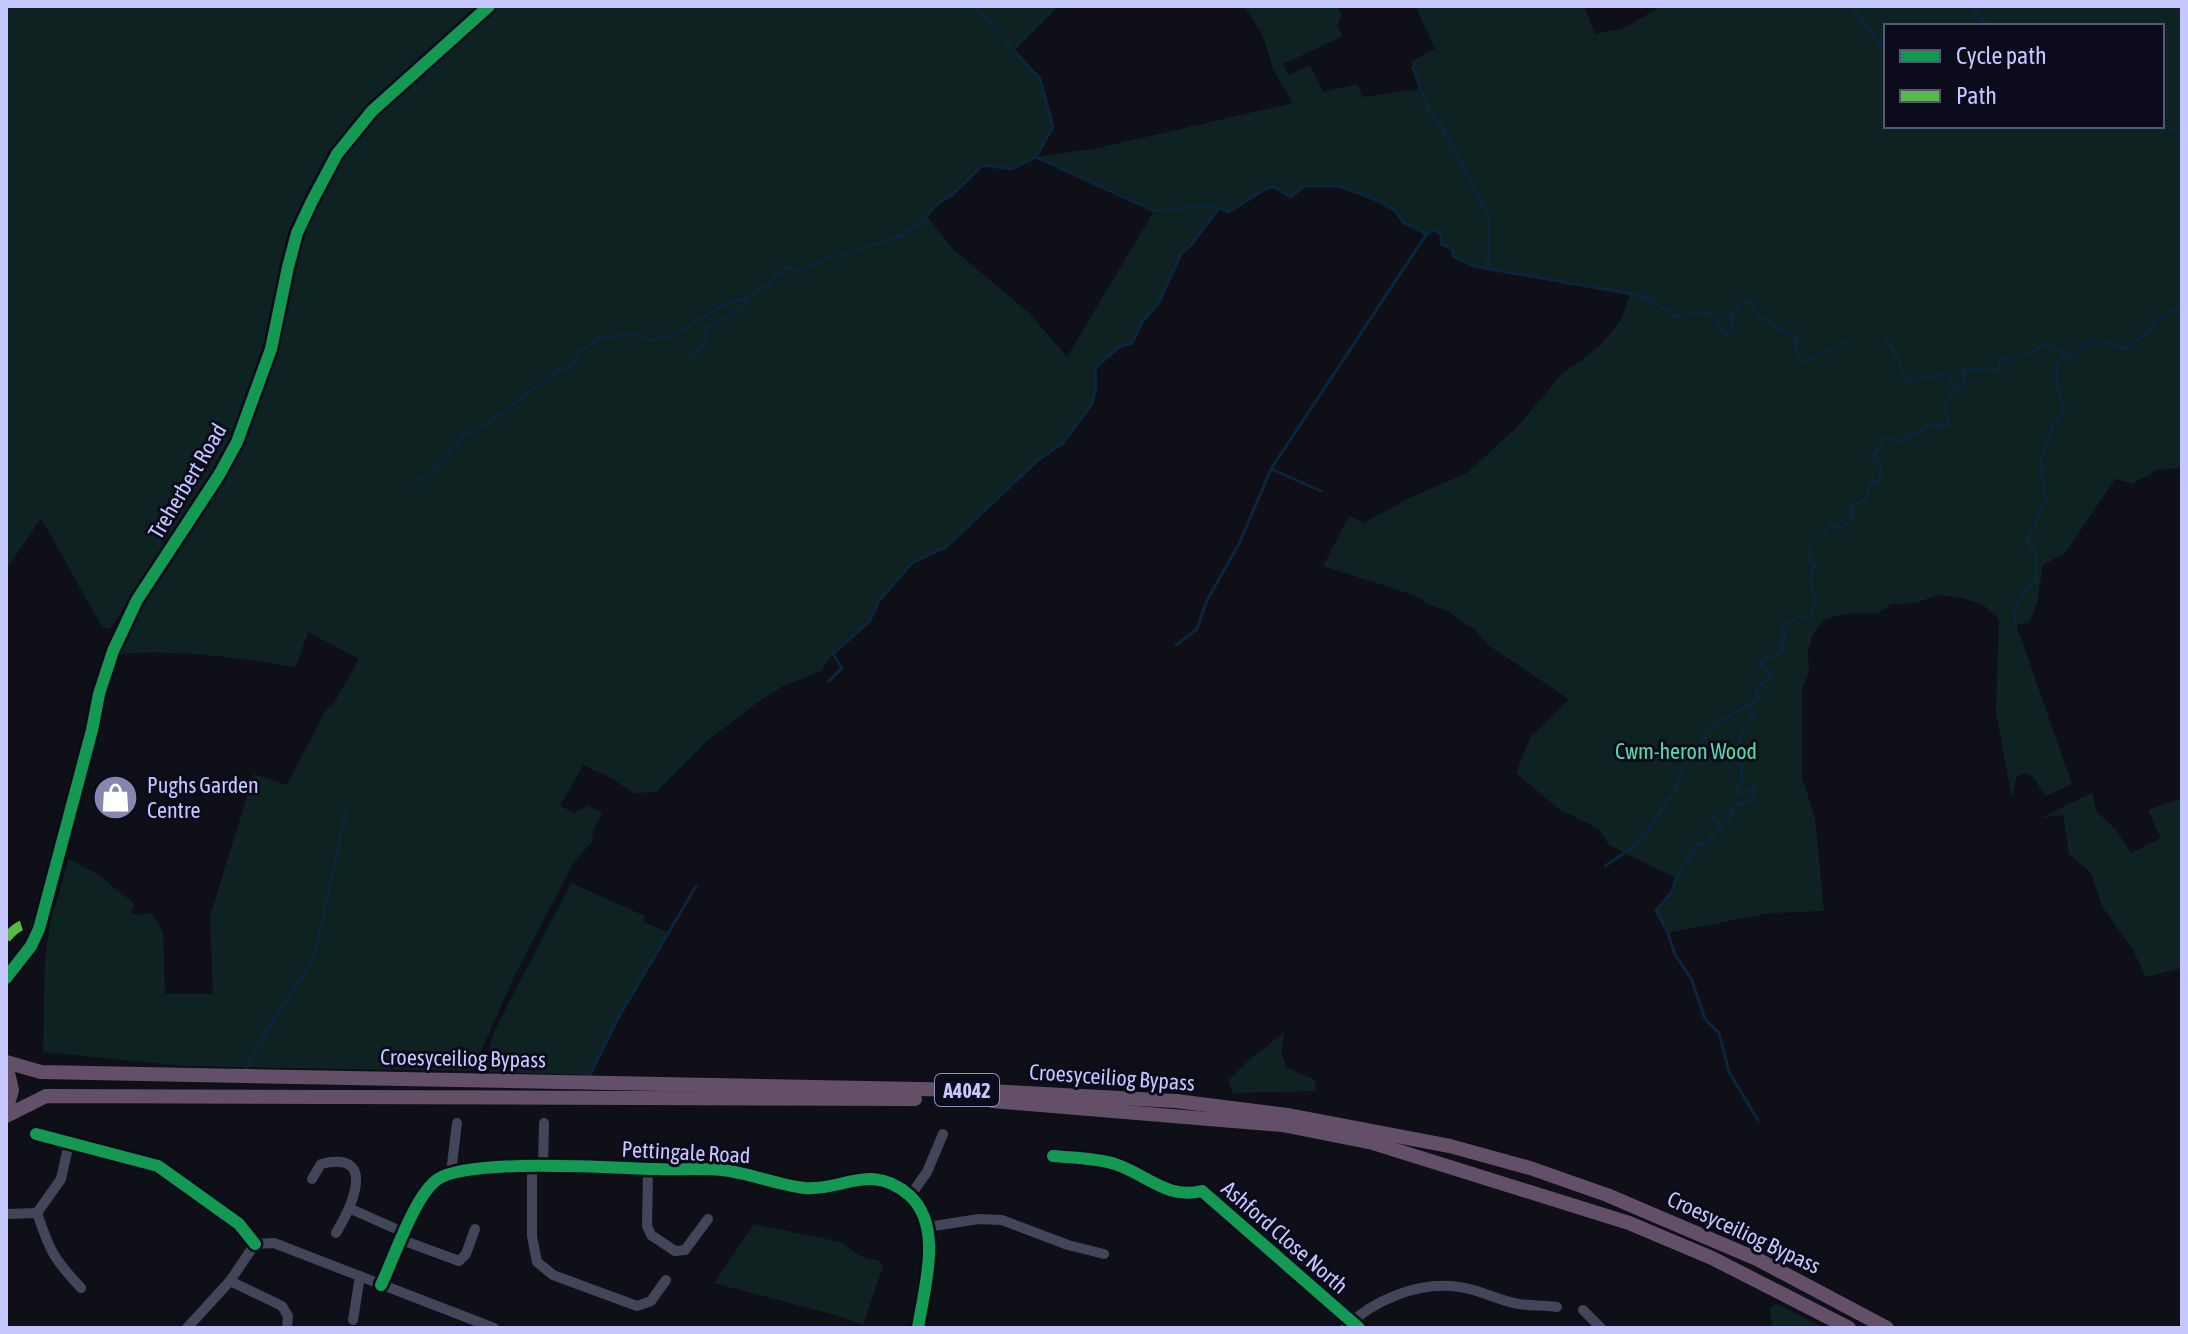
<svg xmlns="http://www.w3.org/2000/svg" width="2188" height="1334" viewBox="0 0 2188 1334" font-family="'Asap Condensed',sans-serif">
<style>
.green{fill:#0e2321;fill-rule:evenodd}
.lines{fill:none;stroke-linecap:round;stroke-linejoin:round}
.stream{stroke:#0b253c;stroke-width:3}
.minor{stroke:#434559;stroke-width:10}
.highway{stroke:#644f69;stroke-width:14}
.quiet{stroke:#58b947;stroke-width:10;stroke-dasharray:20 10;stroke-linecap:butt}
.cycleway-casing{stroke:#0b0b1c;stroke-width:17}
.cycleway{stroke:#139951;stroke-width:12}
.labels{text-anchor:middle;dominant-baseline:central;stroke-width:6;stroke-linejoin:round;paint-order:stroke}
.shield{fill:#0b0b1c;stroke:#8e8fbb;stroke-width:2}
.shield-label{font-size:20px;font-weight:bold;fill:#c6c7ff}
.street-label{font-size:22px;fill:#c6c7ff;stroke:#0b0b1c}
.park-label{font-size:22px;fill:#52dea8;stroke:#0b0b1c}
.poi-label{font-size:22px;fill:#c6c7ff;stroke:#0b0b1c;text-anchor:start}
</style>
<rect width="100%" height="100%" fill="#0f0f18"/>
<g class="green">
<path d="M6 6H482L444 43 396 80 361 112 329 154 290 236 278 279 263 360 237 427 222 460 110 629 102 627 41 518 6 570Z"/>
<path d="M498 6H1059L1014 51 1040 79 1053 127 1037 157 1098 148 1293 103 1274 71 1262 34 1244 6H1338L1341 16 1337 26 1343 36 1283 64 1288 75 1310 65 1323 92 1358 84 1362 97 1420 89 1411 61 1435 49 1416 7 1419 6H1584L1595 34 1622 29 1662 6H2182V468L2159 469 2132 484 2115 479 2066 552 2043 565 2037 603 2029 623 2016 624 2072 784 2046 796 2032 776 2026 773 2017 776 2012 798 1996 713 1999 619 1982 604 1958 597 1937 595 1916 603 1891 604 1878 613 1843 614 1824 620 1813 634 1808 651 1809 672 1802 688V777L1815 818 1824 911 1769 913 1668 933 1656 910 1672 892 1676 878 1609 845 1598 828 1559 809 1516 773 1531 736 1569 699 1488 645 1475 630 1448 611 1430 605 1417 596 1323 566 1349 516 1364 523 1409 498 1467 473 1518 426 1561 375 1600 346 1621 320 1630 294 1473 266 1454 257 1452 249 1441 244V233L1434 230 1427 234 1404 223 1395 211 1379 201 1356 192 1339 186H1304L1291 197 1274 187 1267 188 1229 212 1219 209 1190 246 1181 254 1158 304 1143 321 1132 343 1119 347 1095 368 1096 387 1092 404 1063 443 1037 461 946 547 912 563 879 601 869 622 833 654 821 671 783 686 758 702 707 741 656 792 634 793 611 778 583 765 560 806 575 813 587 805 602 813 593 832 592 842 574 862 515 975 472 1071 182 1066 43 1052 45 961 50 923 69 859 97 874 135 904 131 912 138 915 152 913 163 932 165 994H213L210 916 254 774 287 785 325 711 334 703 359 659 308 632 296 667C236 658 180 649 120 654L143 599 237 455 271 371 295 261 307 222 336 167 372 116ZM1886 26H2162V126H1886ZM1036 158 1126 196 1154 211 1067 357 1029 313 953 249 927 216 983 165 1011 169Z"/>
<path d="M2092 793 2097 812 2115 829 2131 853 2161 838 2148 810 2182 798V968L2146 977 2133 950 2102 906 2091 873 2069 854 2063 815 2041 818Z"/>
<path d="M571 883 645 916 644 922 668 932 617 1020 590 1075 489 1072 484 1063 495 1030Z"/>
<path d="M1285 1032 1281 1049 1286 1067 1315 1080 1316 1091 1233 1093 1228 1081 1250 1059Z"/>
<path d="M754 1224 840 1242 860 1256 880 1261 883 1266 863 1325 835 1315 714 1283Z"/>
<path d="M1778 1304 1823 1328H1772L1770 1307Z"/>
</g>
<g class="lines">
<g class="stream">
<path d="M974 6 1040 79 1053 127 1036 157"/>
<path d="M1849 6C1865 19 1871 36 1886 50"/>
<path d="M1971 6 1987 26"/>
<path d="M1413 67 1428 109 1441 125 1489 216 1488 267"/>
<path d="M2162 122 2182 137"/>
<path d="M1644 290 1649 300"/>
<path d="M1886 339C1895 349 1899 367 1908 380L1946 374 1954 388 1965 387 1963 369 2000 371 1999 360 2033 352 2043 344 2057 349 2071 359C2076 355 2080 348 2085 344 2096 336 2114 345 2124 350L2150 330 2154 321 2182 306"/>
<path d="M690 360 707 340 706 328 743 309 746 300"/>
<path d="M1271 469 1321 491"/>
<path d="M412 484 428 475 465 435 497 417 555 372 574 364 579 352 600 338 636 334 651 340 673 335 729 302 746 300 757 290 769 286 775 276 787 267 798 272 829 258 902 236 922 221 937 204 952 195 983 165 1011 169 1036 157 1154 211 1212 205 1229 212 1267 188 1274 187 1291 197 1304 186H1338L1356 192 1379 201 1395 211 1404 223 1427 234 1434 230 1441 234V244L1452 249 1454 257 1473 266 1631 294 1649 300 1676 316 1703 312 1717 318 1722 331 1727 334 1734 329 1731 319 1739 305 1749 301 1760 317 1795 337 1798 354 1804 362 1850 340"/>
<path d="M2016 624 2013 609 2028 587 2037 580 2036 556 2028 540 2046 499 2040 460 2054 423 2064 412 2057 388 2056 363 2065 357"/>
<path d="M1176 645 1197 629 1207 600 1239 544 1271 469 1426 235"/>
<path d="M829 681 842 668 833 654 869 622 879 601 912 563 946 547 1037 461 1063 443 1092 404 1096 387 1095 368 1119 347 1132 343 1143 321 1158 304 1181 254 1190 246 1219 208"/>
<path d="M1605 866 1633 847 1654 822 1676 787 1686 759 1717 724 1748 705"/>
<path d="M246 1069 261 1040 314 958 346 811"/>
<path d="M590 1075 617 1020 696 886"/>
<path d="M1758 1120 1729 1072 1719 1033 1705 1019 1691 978 1675 955 1668 933 1656 910 1672 892 1676 878 1698 844 1706 843 1722 825 1712 819 1721 810 1728 820 1737 803H1749L1756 786 1741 794 1736 789 1742 780 1739 737 1754 713 1749 705 1759 699 1756 688 1771 677 1759 662 1785 651 1780 643 1785 637 1782 627 1800 616 1810 618 1815 599 1810 583 1815 564 1809 560 1811 545 1826 531 1830 524 1842 528 1852 519 1851 508 1865 499 1873 480 1879 482 1882 462 1872 458 1884 438 1898 441 1918 433 1928 426 1949 425 1945 406 1954 388"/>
</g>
<g class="minor">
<path d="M6 978 31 946 39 929 92 730 99 694 113 651 137 600 219 475 237 442 271 349 288 267 297 233 312 201 337 154 372 111 489 6"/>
<path d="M36 1134 158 1166 239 1224 255 1244"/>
<path d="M1053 1156C1073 1158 1096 1158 1115 1164 1146 1174 1167 1200 1202 1191L1359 1328"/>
<path d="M532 1167V1236L537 1262 553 1275 637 1306 651 1301 666 1280"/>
<path d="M543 1167 544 1123"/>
<path d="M648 1169 647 1226 651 1235 675 1251 685 1250 708 1219"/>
<path d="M451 1172 457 1123"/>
<path d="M312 1179 321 1164C379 1150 351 1208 336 1233"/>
<path d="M910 1196 927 1172 943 1134"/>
<path d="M351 1209 405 1233"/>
<path d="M37 1213C50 1251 53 1258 81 1288"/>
<path d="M6 1214 37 1213 61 1179 69 1143"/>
<path d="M927 1227 979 1219 1002 1220 1068 1245 1104 1254"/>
<path d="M402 1240 459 1261 466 1254 475 1229"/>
<path d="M255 1244 274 1243 494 1328"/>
<path d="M230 1281 282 1306 288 1316 287 1328"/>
<path d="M381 1285C394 1258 415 1194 438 1179 471 1158 611 1168 655 1169 677 1170 700 1168 722 1170 750 1173 777 1185 805 1188 843 1191 871 1162 909 1195 944 1226 924 1288 918 1328"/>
<path d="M1583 1310 1601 1328"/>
<path d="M353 1320 360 1276"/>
<path d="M187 1328 230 1281 255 1244"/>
<path d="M1345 1328C1373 1300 1419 1281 1459 1287 1479 1289 1499 1301 1519 1304 1532 1306 1544 1305 1557 1307"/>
</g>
<g class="highway">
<path d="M6 1062 41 1072 969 1090 1176 1101 1287 1115 1450 1146 1530 1168 1607 1195 1757 1259 1887 1328"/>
<path d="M6 1064 12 1090 6 1111"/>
<path d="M992 1101 1282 1125 1373 1143 1629 1223 1712 1258 1849 1328"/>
<path d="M6 1116 46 1096 915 1099"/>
</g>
<path class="quiet" d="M6 938C18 925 23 921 39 929"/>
<defs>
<g id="cycleway">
<path d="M6 978 31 946 39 929 92 730 99 694 113 651 137 600 219 475 237 442 271 349 288 267 297 233 312 201 337 154 372 111 489 6"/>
<path d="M36 1134 158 1166 239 1224 255 1244"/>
<path d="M1053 1156C1073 1158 1096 1158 1115 1164 1146 1174 1167 1200 1202 1191L1359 1328"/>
<path d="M381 1285C394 1258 415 1194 438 1179 471 1158 611 1168 655 1169 677 1170 700 1168 722 1170 750 1173 777 1185 805 1188 843 1191 871 1162 909 1195 944 1226 924 1288 918 1328"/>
</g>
</defs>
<use href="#cycleway" class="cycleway-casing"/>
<use href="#cycleway" class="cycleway"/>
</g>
<defs>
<symbol id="shop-disc" viewBox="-11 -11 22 22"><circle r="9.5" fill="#8687ae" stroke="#0b0b1c"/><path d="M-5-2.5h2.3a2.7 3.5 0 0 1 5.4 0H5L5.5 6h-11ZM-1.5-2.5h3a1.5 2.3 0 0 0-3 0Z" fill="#fff"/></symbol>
</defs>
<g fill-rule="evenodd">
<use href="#shop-disc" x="90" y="772" width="51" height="51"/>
</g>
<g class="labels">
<rect class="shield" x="935" y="1074" width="64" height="32" rx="6"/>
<g class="shield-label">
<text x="967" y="1090">A4042</text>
</g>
<g class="street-label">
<text transform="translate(187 481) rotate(-59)">Treherbert Road</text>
<text transform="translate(463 1058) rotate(1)">Croesyceiliog Bypass</text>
<text transform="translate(1112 1077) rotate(4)">Croesyceiliog Bypass</text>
<text transform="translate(686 1152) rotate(3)">Pettingale Road</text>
<text transform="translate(1744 1232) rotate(25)">Croesyceiliog Bypass</text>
<text transform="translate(1285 1237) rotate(41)">Ashford Close North</text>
</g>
<g class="park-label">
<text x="1686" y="751">Cwm-heron Wood</text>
</g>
<g class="poi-label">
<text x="147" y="785">Pughs Garden<tspan x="147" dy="25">Centre</tspan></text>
</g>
</g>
<rect width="2188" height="1334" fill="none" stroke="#c6c7ff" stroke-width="16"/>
<rect x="1884" y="24" width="280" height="104" fill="#0b0b1c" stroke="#565677" stroke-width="2"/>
<rect x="1900" y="50" width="40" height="12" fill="#139951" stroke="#565677" stroke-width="2"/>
<text x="1956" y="64" font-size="24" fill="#c6c7ff">Cycle path</text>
<rect x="1900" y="90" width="40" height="12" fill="#58b947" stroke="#565677" stroke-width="2"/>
<text x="1956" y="104" font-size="24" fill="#c6c7ff">Path</text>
</svg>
